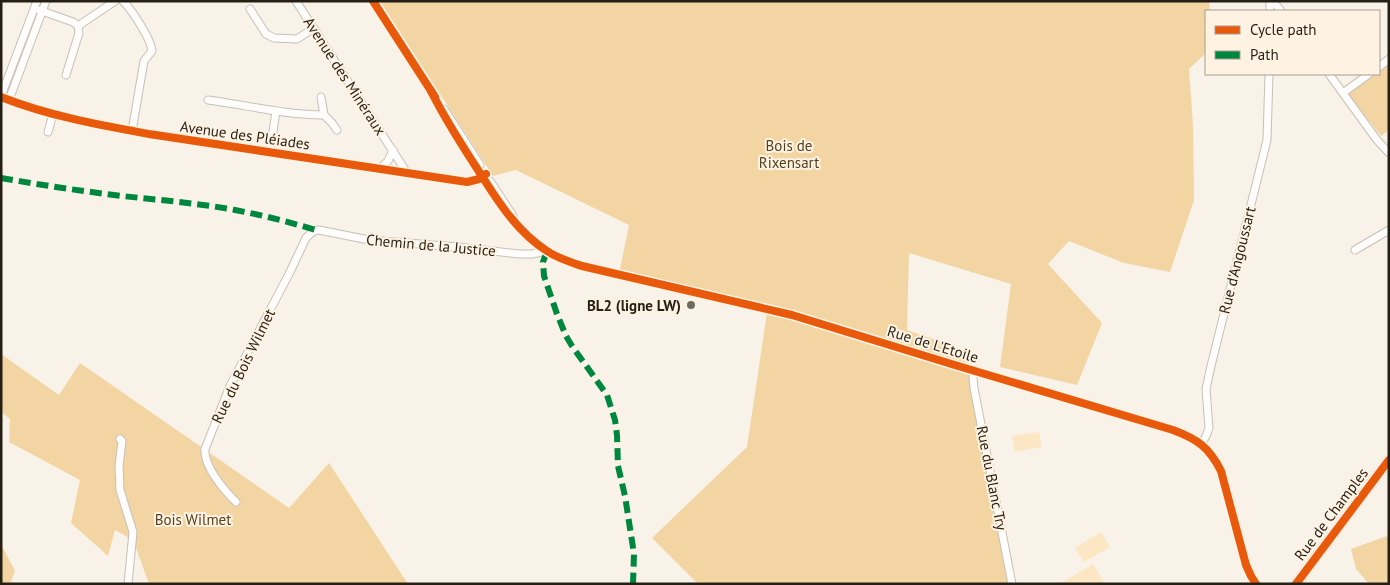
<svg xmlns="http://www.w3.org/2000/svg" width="1390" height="585" viewBox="0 0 1390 585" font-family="'PT Sans',sans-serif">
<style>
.green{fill:#fce6c3}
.forest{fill:#f3d5a3}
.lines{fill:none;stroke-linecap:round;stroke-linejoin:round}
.minor-casing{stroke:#c6c0b8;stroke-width:9}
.major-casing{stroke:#c6c0b8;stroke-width:11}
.minor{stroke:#fefdfc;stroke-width:7}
.major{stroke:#fefdfc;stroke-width:9}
.quiet{stroke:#00873e;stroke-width:6;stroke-dasharray:12 6;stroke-linecap:butt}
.cycleway-casing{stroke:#fef3e3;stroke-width:11}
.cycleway{stroke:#e8590c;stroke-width:8}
.poi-dot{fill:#6f695f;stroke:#fef3e3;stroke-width:2}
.labels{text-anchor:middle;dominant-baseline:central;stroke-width:4;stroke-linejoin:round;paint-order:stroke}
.street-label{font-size:15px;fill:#251f15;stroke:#fef3e3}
.park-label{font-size:15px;fill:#54401c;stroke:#fef3e3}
.poi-label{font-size:15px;font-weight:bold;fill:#251f15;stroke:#fef3e3;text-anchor:end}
</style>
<rect width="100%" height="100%" fill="#f8f2e9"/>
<g class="green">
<path d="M1039 432 1042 447 1015 452 1012 436Z"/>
<path d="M1101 532 1110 547 1084 562 1075 548Z"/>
<path d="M1093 564 1105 584H1060Z"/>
</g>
<g class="forest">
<path d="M380 1H1209L1210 11H1206V53L1189 69 1193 126 1194 200 1170 272 1124 263 1069 241 1048 264 1102 323 1077 385 1000 367 1011 284 909 253 907 330 964 350 1008 584H698L652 538 747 447 768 306 620 269 629 225 516 170 493 176Z"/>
<path d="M1389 65V130L1381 136 1348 94 1376 74H1379V72Z"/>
<path d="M1 354 59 395 80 363 289 508 329 463 408 584H149L131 534 129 538 115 530 108 556 71 523 80 480 9 442 10 419 1 412Z"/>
<path d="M1387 536 1389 538V584H1369L1356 569 1351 549Z"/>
<path d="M1 544 15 571 10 584H1Z"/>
</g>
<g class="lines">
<defs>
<g id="minor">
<path d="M123 1C132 10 151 39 152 51L144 61 132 131"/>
<path d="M296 1 407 173"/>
<path d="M373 1 434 94"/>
<path d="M1270 1V11"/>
<path d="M1273 1 1281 11"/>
<path d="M250 9 266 34 274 38 297 39 314 28"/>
<path d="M39 10 73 22 78 26"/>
<path d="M78 26 115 1"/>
<path d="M1379 67 1389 59"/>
<path d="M1329 74 1377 140 1389 153"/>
<path d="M66 75 79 33 78 26"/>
<path d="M431 91C445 119 461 144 478 170 497 200 516 231 547 251 557 258 570 262 582 266L792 315 958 366 1173 430C1197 439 1209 447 1221 471L1246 565 1251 576 1256 584"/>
<path d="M1343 93 1369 74"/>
<path d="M1 96 37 1"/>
<path d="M1 97C49 116 100 125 149 134L467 182 479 179 486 175"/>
<path d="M321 97 324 115 332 123 337 130"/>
<path d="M9 100 46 1"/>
<path d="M208 100C247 105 285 115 324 115"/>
<path d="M444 109 480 165"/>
<path d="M48 132 53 114"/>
<path d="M270 152 276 111"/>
<path d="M379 169 388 161 393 150"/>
<path d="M490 181 513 216"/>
<path d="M1355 250 1389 230"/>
<path d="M974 371 973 378 974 388 1012 584"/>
<path d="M120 439 122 441 119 466 120 490 133 532 128 584"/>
<path d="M1201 444 1206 436 1209 428 1206 389 1211 366 1267 140 1269 74"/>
<path d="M236 502C225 491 203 466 205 449L230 386 289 274 306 238C310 234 313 230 319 230L369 240 458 247 519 254H532L547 251"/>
</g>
<path id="major" d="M1296 584 1389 460"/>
</defs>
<use href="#minor" class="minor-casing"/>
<use href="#major" class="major-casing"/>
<use href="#minor" class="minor"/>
<use href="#major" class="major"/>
<g class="quiet">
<path d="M1 178C41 185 81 191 122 196 159 200 197 203 235 210 262 215 289 222 316 230"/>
<path d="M547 251 543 262 544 276 557 314 566 336 572 346 607 395 615 420 617 435 618 466 625 496 634 554 633 584"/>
</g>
<defs>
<g id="cycleway">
<path d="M373 1 435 97"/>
<path d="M431 91C445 119 461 144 478 170 497 200 516 231 547 251 557 258 570 262 582 266L792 315 958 366 1173 430C1197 439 1209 447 1221 471L1246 565 1251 576 1256 584"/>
<path d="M1 97C49 116 100 125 149 134L467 182 479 179 486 174"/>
<path d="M1296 584 1389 460"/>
</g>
</defs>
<use href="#cycleway" class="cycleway-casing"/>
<use href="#cycleway" class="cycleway"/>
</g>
<circle class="poi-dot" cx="691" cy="305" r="5"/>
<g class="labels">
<g class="street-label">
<text transform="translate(345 76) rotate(57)">Avenue des Minéraux</text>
<text transform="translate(245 135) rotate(8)">Avenue des Pléiades</text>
<text transform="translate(431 245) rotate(5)">Chemin de la Justice</text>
<text transform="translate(1237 260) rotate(-76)">Rue d'Angoussart</text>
<text transform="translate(933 344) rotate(17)">Rue de L'Etoile</text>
<text transform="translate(243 366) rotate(-64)">Rue du Bois Wilmet</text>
<text transform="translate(992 478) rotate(79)">Rue du Blanc Try</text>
<text transform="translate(1331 514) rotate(-53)">Rue de Champles</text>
</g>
<g class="park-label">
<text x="789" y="145">Bois de<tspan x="789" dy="17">Rixensart</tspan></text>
<text x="193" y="519">Bois Wilmet</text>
</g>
<g class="poi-label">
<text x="681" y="305">BL2 (ligne LW)</text>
</g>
</g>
<rect width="1390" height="585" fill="none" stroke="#251f15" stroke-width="5"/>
<rect x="1205" y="10" width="175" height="65" fill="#fef3e3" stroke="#a79e91"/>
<rect x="1215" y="26" width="25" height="8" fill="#e8590c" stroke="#a79e91"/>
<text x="1250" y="35" font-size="15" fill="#251f15">Cycle path</text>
<rect x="1215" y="51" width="25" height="8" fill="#00873e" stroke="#a79e91"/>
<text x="1250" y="60" font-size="15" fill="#251f15">Path</text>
</svg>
